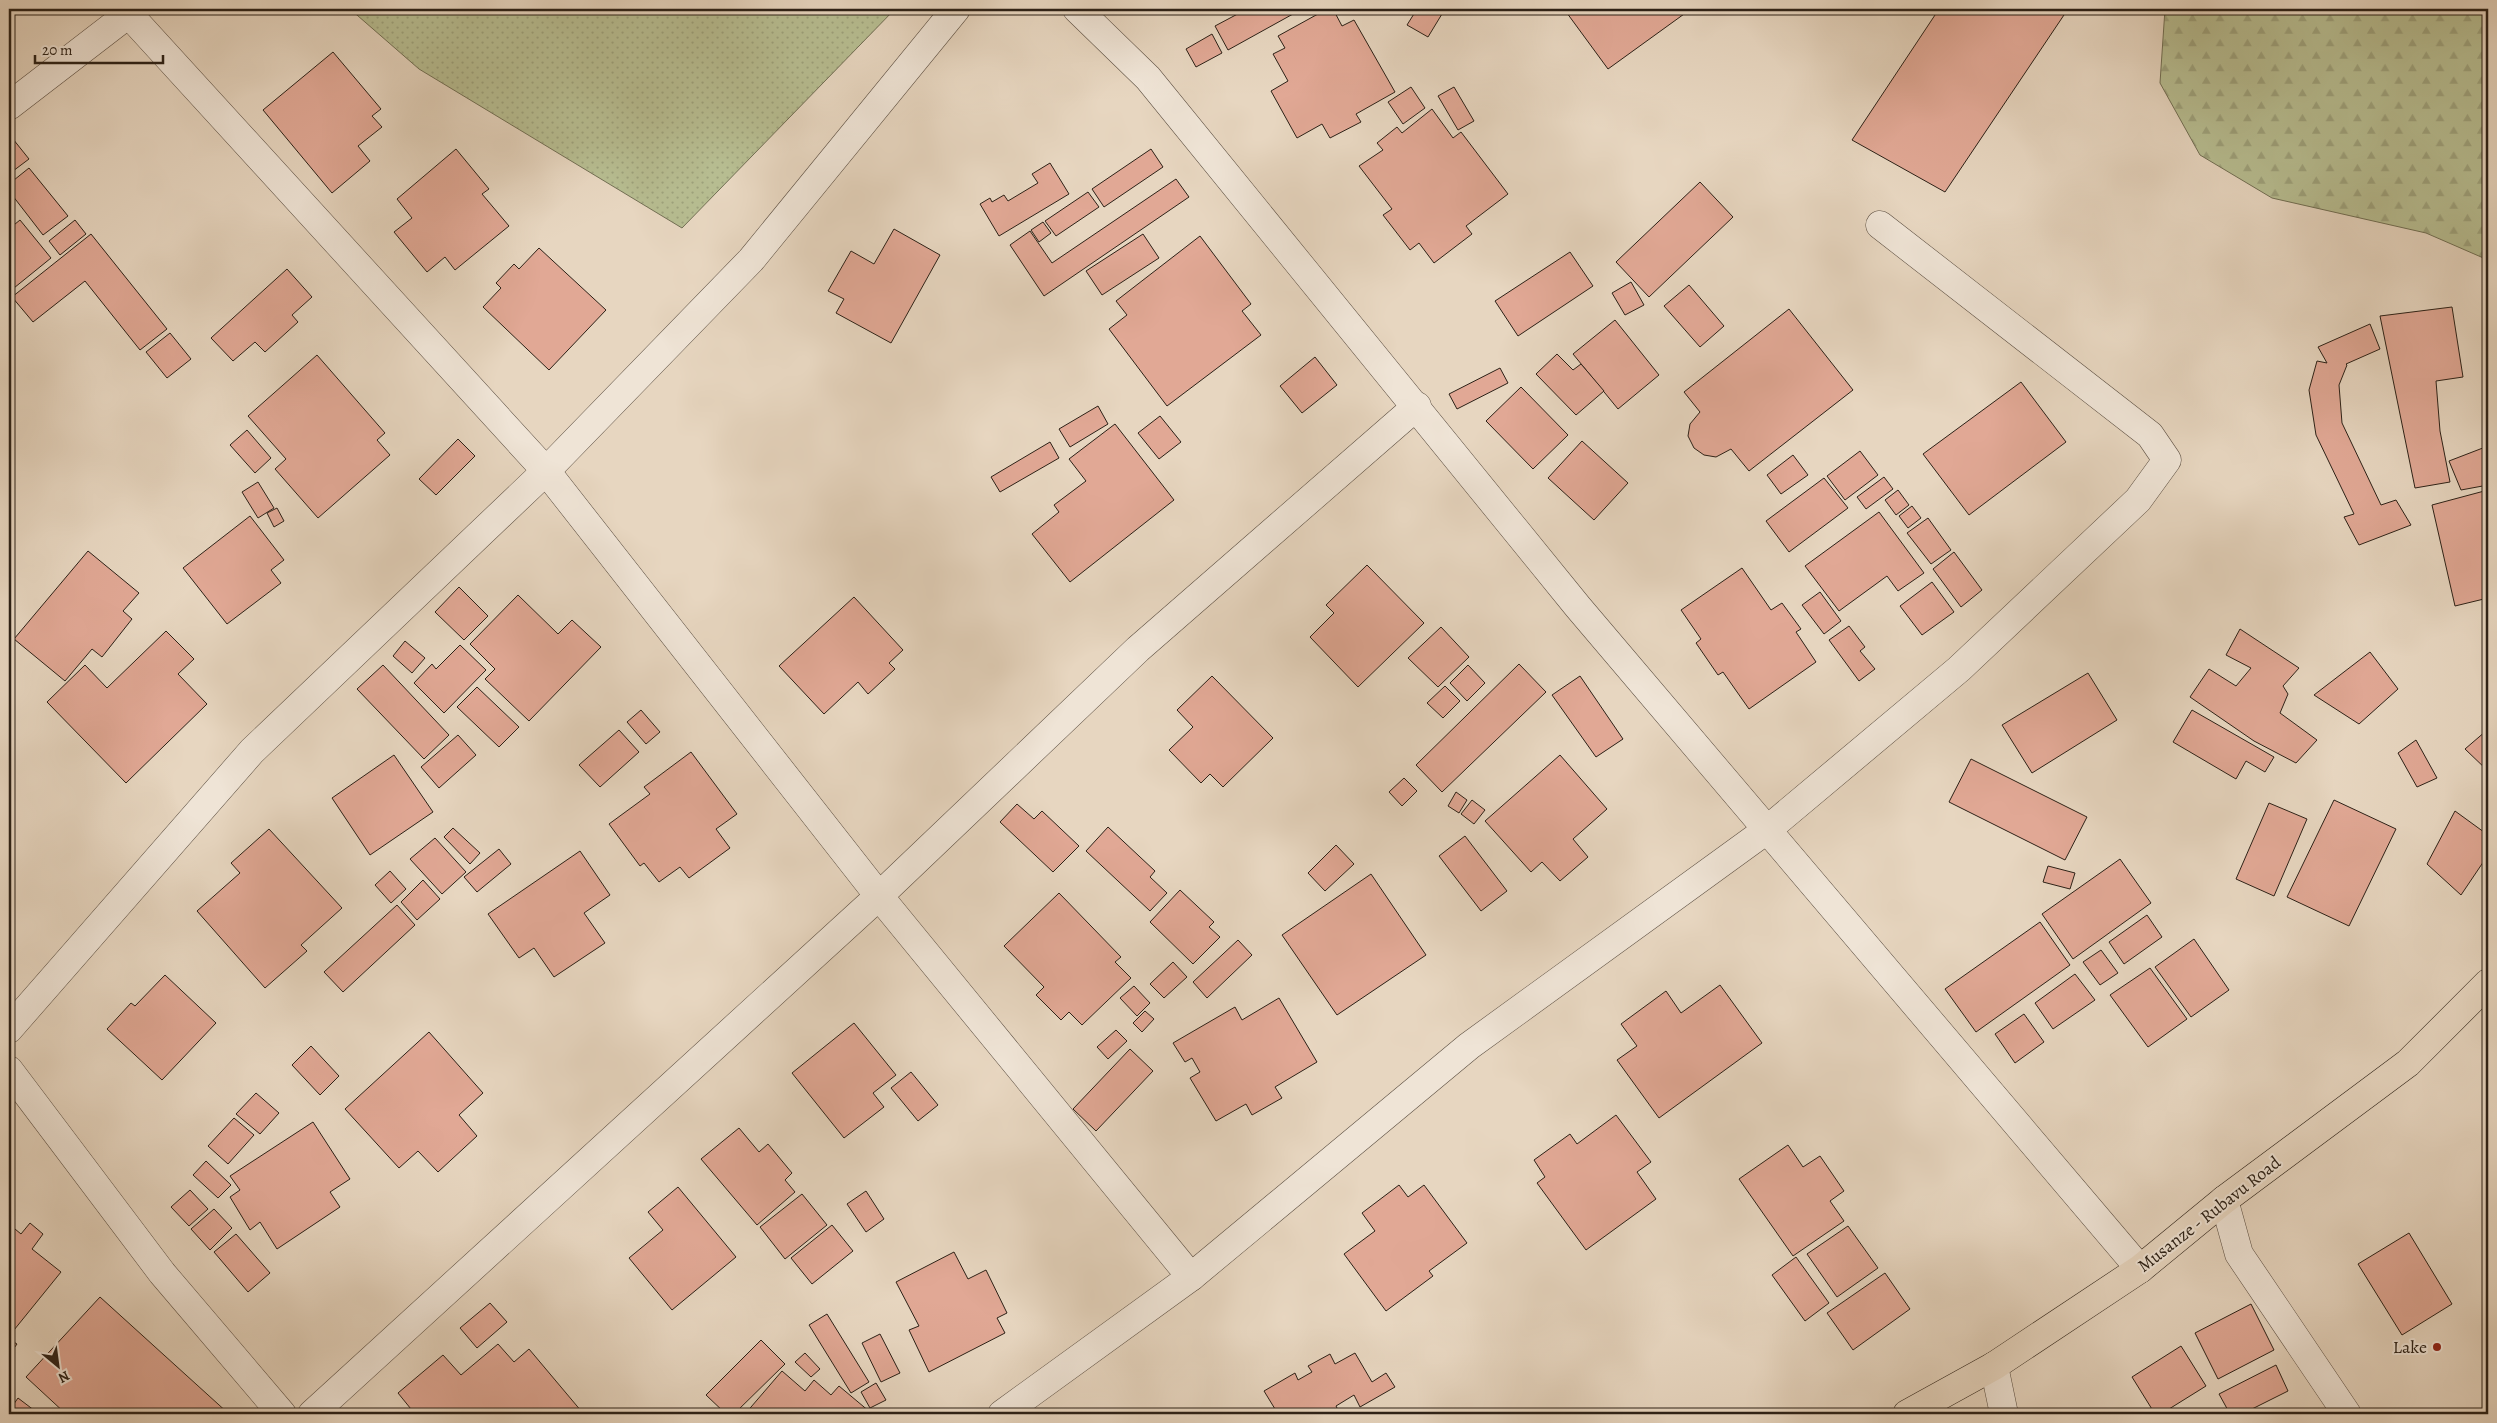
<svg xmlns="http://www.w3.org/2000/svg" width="2497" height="1423" viewBox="0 0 2497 1423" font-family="Alegreya,serif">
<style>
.grass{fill:url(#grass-dots);stroke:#726f54}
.forest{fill:url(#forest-firs);stroke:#726f54}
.building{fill:#e1a895;stroke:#2c2117}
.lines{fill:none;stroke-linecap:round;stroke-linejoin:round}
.minor-casing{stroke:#5b4e41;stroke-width:29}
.trunk-casing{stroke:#2c2117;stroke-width:29}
.minor{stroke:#efe4d6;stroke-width:28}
.trunk{stroke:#e7d6c0;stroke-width:28}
.poi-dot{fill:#8f2418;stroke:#efe4d6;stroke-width:2}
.labels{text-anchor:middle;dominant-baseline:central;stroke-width:4;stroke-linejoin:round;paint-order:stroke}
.street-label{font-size:18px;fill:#2c2117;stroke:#efe4d6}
.poi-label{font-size:18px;fill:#2c2117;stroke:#efe4d6;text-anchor:end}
</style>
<defs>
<pattern id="grass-dots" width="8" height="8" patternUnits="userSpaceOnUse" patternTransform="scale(1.25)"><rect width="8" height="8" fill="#b7bd91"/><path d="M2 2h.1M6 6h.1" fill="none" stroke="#9ea27c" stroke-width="1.8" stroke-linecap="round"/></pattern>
<pattern id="forest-firs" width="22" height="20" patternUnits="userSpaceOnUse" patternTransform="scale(1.25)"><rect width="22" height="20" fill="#b7bd91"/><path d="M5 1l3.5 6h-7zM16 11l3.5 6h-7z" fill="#9ea27c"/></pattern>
</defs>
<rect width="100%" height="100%" fill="#e7d6c0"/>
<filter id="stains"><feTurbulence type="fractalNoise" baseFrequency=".004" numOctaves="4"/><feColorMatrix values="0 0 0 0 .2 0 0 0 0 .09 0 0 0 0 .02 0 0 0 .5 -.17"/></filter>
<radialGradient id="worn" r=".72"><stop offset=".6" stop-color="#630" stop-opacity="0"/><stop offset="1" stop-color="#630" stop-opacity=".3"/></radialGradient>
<path class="grass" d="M350 9H895L682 228 419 69Z"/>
<path class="forest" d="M2165 9H2488V260L2426 233 2272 198 2200 155 2160 83Z"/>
<g class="building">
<path d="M1247 9H1302L1228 50 1215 26Z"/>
<path d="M1327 9H1333L1342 26 1354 20 1395 92 1356 114 1361 122 1330 138 1322 124 1297 138 1271 91 1288 81 1273 54 1285 48 1278 36Z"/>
<path d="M1393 9H1404L1401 14Z"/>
<path d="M1417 9H1445L1428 37 1407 25Z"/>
<path d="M1564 9H1691L1608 69Z"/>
<path d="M1939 9H2068L1945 192 1852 140Z"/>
<path d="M1212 34 1222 53 1196 67 1186 49Z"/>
<path d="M333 52 381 109 372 116 382 127 358 146 370 161 332 193 263 110Z"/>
<path d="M1411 87 1425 108 1403 124 1388 102Z"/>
<path d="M1454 87 1474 121 1458 130 1438 96Z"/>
<path d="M1432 109 1453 138 1461 132 1508 194 1466 226 1472 234 1434 263 1419 243 1410 250 1383 215 1392 209 1359 166 1383 150 1377 143 1397 127 1402 133Z"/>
<path d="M13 139 29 159 9 174V143Z"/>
<path d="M456 149 489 189 482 194 509 226 455 270 445 257 427 272 394 232 412 218 397 199Z"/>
<path d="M1151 149 1163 167 1104 207 1092 189Z"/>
<path d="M1050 163 1069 194 999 236 980 204 990 198 992 202 1004 195 1008 201 1038 183 1032 174Z"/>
<path d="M29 168 68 216 43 235 9 191V184Z"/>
<path d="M1176 179 1189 197 1044 296 1010 245 1030 231 1052 263Z"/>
<path d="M1700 182 1733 217 1649 297 1616 262Z"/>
<path d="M1088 192 1099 207 1056 236 1045 221Z"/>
<path d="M20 220 51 258 9 292V229Z"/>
<path d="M75 220 86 234 60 255 49 241Z"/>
<path d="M1043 222 1051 233 1039 242 1031 230Z"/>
<path d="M894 229 940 255 891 343 836 313 844 299 828 291 851 251 874 264Z"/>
<path d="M91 234 167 329 140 350 85 281 33 322 12 297Z"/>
<path d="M1143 234 1159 258 1102 295 1086 271Z"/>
<path d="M1200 236 1251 304 1242 311 1261 335 1167 406 1109 329 1127 315 1116 301Z"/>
<path d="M539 248 606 310 549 370 483 307 501 288 496 283 514 264 519 269Z"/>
<path d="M1570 252 1593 286 1518 336 1495 301Z"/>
<path d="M287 269 312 297 292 315 298 322 265 352 255 342 233 361 211 338Z"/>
<path d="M1631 282 1644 305 1625 315 1612 293Z"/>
<path d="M1689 285 1724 326 1700 347 1664 306Z"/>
<path d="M2452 307 2463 377 2436 381 2440 431 2450 482 2415 488 2380 316Z"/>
<path d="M1789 309 1853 390 1749 471 1731 449 1716 457 1704 455 1694 448 1688 436 1690 424 1700 412 1684 392Z"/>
<path d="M1615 320 1659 375 1618 409 1573 354Z"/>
<path d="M2370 324 2380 349 2346 364 2347 365 2339 385 2342 423 2381 505 2396 500 2411 525 2359 545 2344 517 2354 514 2316 435 2309 390 2317 361 2327 363 2318 347Z"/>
<path d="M170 333 191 359 167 378 146 352Z"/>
<path d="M1557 354 1573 370 1581 364 1604 391 1576 415 1536 374Z"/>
<path d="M317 355 385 433 377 440 390 455 318 518 275 469 286 459 248 416Z"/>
<path d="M1315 357 1337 385 1302 413 1280 386Z"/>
<path d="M1500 368 1508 383 1457 409 1449 394Z"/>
<path d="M2021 382 2066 442 1969 515 1923 454Z"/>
<path d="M1521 387 1568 435 1533 469 1486 421Z"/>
<path d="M1098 406 1108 424 1070 447 1059 429Z"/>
<path d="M1160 416 1181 442 1159 459 1138 433Z"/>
<path d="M1115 424 1174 500 1070 582 1032 534 1059 512 1054 505 1086 481 1069 459Z"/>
<path d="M247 430 271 458 255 473 230 445Z"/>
<path d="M458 439 475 456 436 495 419 479Z"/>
<path d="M1582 441 1628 483 1594 520 1548 478Z"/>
<path d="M1050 442 1059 458 1000 492 991 477Z"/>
<path d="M2488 446V485L2461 490 2449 461Z"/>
<path d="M1860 451 1878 475 1845 500 1827 476Z"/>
<path d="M1793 455 1808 475 1781 494 1767 475Z"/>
<path d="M1884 477 1893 489 1866 509 1857 497Z"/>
<path d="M1824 478 1848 508 1789 552 1766 521Z"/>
<path d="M258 482 274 508 258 518 242 492Z"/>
<path d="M1898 490 1909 505 1896 515 1885 500Z"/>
<path d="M2488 490V598L2455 606 2432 505Z"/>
<path d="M1912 506 1921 518 1908 528 1899 516Z"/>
<path d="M277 508 284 521 274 527 267 513Z"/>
<path d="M1879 512 1924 573 1898 591 1887 576 1839 611 1805 566Z"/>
<path d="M250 516 284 560 271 570 281 583 227 624 183 568Z"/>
<path d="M1928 518 1951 550 1931 564 1907 533Z"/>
<path d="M88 551 139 593 123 611 132 619 102 657 92 649 65 681 14 639Z"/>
<path d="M1954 552 1982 590 1961 607 1933 569Z"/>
<path d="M1367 565 1424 623 1358 687 1310 637 1334 613 1326 605Z"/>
<path d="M1742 568 1771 610 1782 603 1801 629 1796 632 1816 662 1749 709 1723 672 1718 675 1696 643 1701 639 1681 610Z"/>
<path d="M1932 582 1954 612 1922 635 1900 606Z"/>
<path d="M459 587 488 616 464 640 435 612Z"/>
<path d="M1820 592 1841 621 1824 634 1802 605Z"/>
<path d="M518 595 558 634 572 620 601 647 529 721 485 679 495 669 470 644Z"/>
<path d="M854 597 903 650 889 663 895 669 868 694 858 682 824 714 779 666Z"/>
<path d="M1849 626 1865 647 1860 651 1875 669 1859 681 1829 640Z"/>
<path d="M1441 627 1469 657 1438 687 1408 658Z"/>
<path d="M2240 629 2299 668 2283 686 2288 694 2280 713 2317 740 2296 763 2254 741 2190 697 2209 669 2236 686 2251 668 2226 655Z"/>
<path d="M166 631 194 659 178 674 207 704 126 783 47 702 85 665 107 688Z"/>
<path d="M405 641 425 658 412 673 393 656Z"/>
<path d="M460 645 486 670 444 713 414 683 432 664 436 669Z"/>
<path d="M2370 652 2398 689 2359 724 2314 695Z"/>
<path d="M1519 664 1546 692 1442 792 1416 765Z"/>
<path d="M383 665 449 735 424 759 357 689Z"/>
<path d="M1468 665 1485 683 1467 701 1450 683Z"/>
<path d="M2088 673 2117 720 2032 773 2002 725Z"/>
<path d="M1212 676 1273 738 1223 787 1210 774 1201 783 1169 750 1193 727 1177 710Z"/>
<path d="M1580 676 1623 739 1596 757 1552 695Z"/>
<path d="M1445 686 1460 701 1443 718 1427 703Z"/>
<path d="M477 687 519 727 499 747 457 707Z"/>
<path d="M641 710 660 732 646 744 627 722Z"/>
<path d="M2192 710 2274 757 2265 772 2246 761 2236 779 2173 742Z"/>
<path d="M619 730 639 752 600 787 579 765Z"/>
<path d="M2486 731 2488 732V771L2465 749Z"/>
<path d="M458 735 476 755 439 788 421 767Z"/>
<path d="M2416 740 2437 778 2417 787 2398 753Z"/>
<path d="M691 752 737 814 716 829 730 848 689 878 680 867 659 882 644 863 640 866 609 824 650 794 644 787Z"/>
<path d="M394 755 433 812 370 855 332 798Z"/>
<path d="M1560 755 1607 809 1573 839 1588 857 1560 881 1542 862 1531 872 1485 821Z"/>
<path d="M1971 759 2087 817 2065 860 1949 802Z"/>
<path d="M1404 778 1417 791 1402 806 1389 792Z"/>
<path d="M1456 792 1467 800 1459 813 1448 806Z"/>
<path d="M1472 800 1485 810 1474 824 1461 814Z"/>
<path d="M2334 800 2396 829 2349 926 2287 897Z"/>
<path d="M2269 803 2307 819 2274 896 2236 879Z"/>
<path d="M1017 804 1034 819 1042 811 1079 846 1053 872 1000 822Z"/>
<path d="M2455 811 2488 835V855L2461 895 2427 864Z"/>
<path d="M1108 827 1155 871 1150 877 1167 893 1150 911 1086 851Z"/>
<path d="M453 828 480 853 470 864 444 837Z"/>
<path d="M269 829 342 908 301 945 307 951 265 988 197 911 240 873 231 863Z"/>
<path d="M1465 836 1507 891 1481 911 1439 856Z"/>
<path d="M435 838 466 872 442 894 410 859Z"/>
<path d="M1336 845 1354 864 1325 891 1308 873Z"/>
<path d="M499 849 511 864 477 892 464 877Z"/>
<path d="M580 851 610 895 584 913 605 943 554 977 534 948 519 958 488 914Z"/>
<path d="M2120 859 2151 903 2073 959 2042 914Z"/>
<path d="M2048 866 2075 873 2070 889 2043 882Z"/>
<path d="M390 871 406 889 391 903 375 885Z"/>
<path d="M1371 874 1426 955 1337 1015 1282 935Z"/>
<path d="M423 880 440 899 417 920 401 902Z"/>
<path d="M1180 890 1214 922 1209 927 1220 937 1193 964 1150 922Z"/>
<path d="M1059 893 1121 957 1115 962 1131 978 1082 1025 1069 1012 1061 1020 1036 995 1044 987 1004 946Z"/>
<path d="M397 905 415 925 343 992 324 972Z"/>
<path d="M2147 915 2162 937 2124 964 2109 942Z"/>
<path d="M2040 922 2070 965 1976 1032 1945 989Z"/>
<path d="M2194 939 2229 990 2191 1017 2155 967Z"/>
<path d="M1238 940 1252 955 1207 998 1193 982Z"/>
<path d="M2101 950 2118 973 2100 985 2083 962Z"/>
<path d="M1173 962 1187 977 1164 998 1150 984Z"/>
<path d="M2150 968 2187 1019 2148 1047 2110 995Z"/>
<path d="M2075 974 2095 1000 2053 1029 2035 1003Z"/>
<path d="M165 975 216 1023 162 1080 107 1029 131 1003 135 1006Z"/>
<path d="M1720 985 1762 1043 1659 1118 1617 1060 1637 1046 1621 1024 1666 991 1681 1013Z"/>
<path d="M1134 986 1150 1003 1137 1016 1120 998Z"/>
<path d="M1279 998 1317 1062 1275 1087 1282 1098 1252 1115 1246 1104 1216 1121 1190 1078 1200 1072 1192 1058 1185 1062 1173 1043 1235 1007 1242 1020Z"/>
<path d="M1145 1011 1154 1019 1142 1032 1133 1023Z"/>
<path d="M2024 1014 2044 1042 2015 1063 1995 1034Z"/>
<path d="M854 1023 896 1075 873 1093 884 1107 844 1138 792 1073Z"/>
<path d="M1116 1030 1127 1041 1108 1059 1097 1047Z"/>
<path d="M429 1032 483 1093 459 1115 477 1136 438 1172 418 1151 399 1168 345 1109Z"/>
<path d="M311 1046 339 1076 320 1095 292 1065Z"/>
<path d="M1130 1049 1153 1071 1096 1131 1073 1109Z"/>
<path d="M911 1072 938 1105 918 1121 891 1088Z"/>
<path d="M256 1093 279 1113 260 1134 236 1114Z"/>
<path d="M1616 1115 1651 1162 1637 1172 1656 1199 1586 1250 1537 1183 1545 1177 1534 1160 1570 1134 1577 1144Z"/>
<path d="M234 1118 254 1135 228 1164 208 1146Z"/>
<path d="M313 1122 350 1179 330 1192 340 1207 277 1249 260 1222 250 1230 230 1197 240 1190 230 1176Z"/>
<path d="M739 1128 759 1152 768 1144 792 1173 785 1180 795 1192 757 1225 701 1159Z"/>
<path d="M1788 1145 1803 1167 1820 1156 1844 1191 1830 1201 1844 1221 1793 1256 1739 1179Z"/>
<path d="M206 1161 231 1185 218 1198 193 1175Z"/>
<path d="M1399 1185 1408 1197 1424 1185 1467 1243 1429 1271 1433 1276 1386 1311 1344 1254 1375 1231 1362 1213Z"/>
<path d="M678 1187 736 1257 672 1310 629 1258 663 1230 648 1212Z"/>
<path d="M190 1190 208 1209 189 1226 171 1207Z"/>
<path d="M866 1191 884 1219 866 1232 847 1204Z"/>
<path d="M802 1194 827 1225 785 1259 760 1227Z"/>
<path d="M214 1209 232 1228 210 1250 191 1229Z"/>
<path d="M30 1223 43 1234 32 1249 61 1272 14 1330 9 1326V1224L21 1234Z"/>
<path d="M832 1225 853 1251 812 1284 791 1258Z"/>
<path d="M1848 1226 1878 1268 1837 1297 1807 1254Z"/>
<path d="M2409 1233 2452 1304 2402 1335 2358 1264Z"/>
<path d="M236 1234 270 1273 248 1292 214 1252Z"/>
<path d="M954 1252 968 1279 986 1270 1007 1313 997 1318 1005 1333 929 1372 909 1330 919 1326 896 1282Z"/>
<path d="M1796 1257 1829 1303 1805 1321 1772 1275Z"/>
<path d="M1885 1273 1910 1309 1853 1350 1827 1313Z"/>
<path d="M100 1297 229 1414H66L26 1377Z"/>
<path d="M490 1303 507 1322 477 1348 460 1328Z"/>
<path d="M2251 1304 2274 1350 2218 1379 2195 1333Z"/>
<path d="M827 1314 869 1382 851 1393 809 1325Z"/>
<path d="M880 1334 900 1373 881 1382 862 1343Z"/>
<path d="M9 1339 17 1344 9 1355Z"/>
<path d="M761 1340 785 1364 734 1414H726L706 1395Z"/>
<path d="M498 1344 514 1362 529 1349 582 1412 580 1414H415L398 1393 443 1355 461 1375Z"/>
<path d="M2181 1346 2206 1386 2161 1414H2155L2132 1377Z"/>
<path d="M805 1353 820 1369 811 1377 795 1362Z"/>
<path d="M1355 1353 1372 1382 1386 1373 1395 1387 1360 1407 1354 1395 1336 1406 1340 1414H1265L1275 1409 1264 1391 1295 1373 1298 1380 1312 1372 1308 1366 1330 1354 1335 1364Z"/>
<path d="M2276 1365 2288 1391 2242 1414H2230L2219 1394Z"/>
<path d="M782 1371 805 1391 814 1380 831 1395 839 1386 870 1412 868 1414H745Z"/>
<path d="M876 1383 886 1400 870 1408 861 1392Z"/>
<path d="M18 1398 39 1414H9V1411Z"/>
</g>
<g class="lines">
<defs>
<g id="minor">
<path d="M124 9 546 471 879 896 1191 1277"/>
<path d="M1077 9 1148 78 1578 607 2140 1269"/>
<path d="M9 106 135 9"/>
<path d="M9 1029 252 751 546 471 751 260 956 9"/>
<path d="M9 1070 162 1273 282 1414"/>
<path d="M2224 1200 2239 1254 2347 1414"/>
<path d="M1994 1366 2004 1414"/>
<path d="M312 1414 879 896 1138 649 1417 406"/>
<path d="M1002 1414 1191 1277 1469 1046 1768 829 1959 669 2138 500 2167 460 2150 435 1880 225"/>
</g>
<path id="trunk" d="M1907 1414 1994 1366 2140 1269 2224 1200 2408 1063 2488 983"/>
</defs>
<use href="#minor" class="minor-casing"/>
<use href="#trunk" class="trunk-casing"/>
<use href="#minor" class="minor"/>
<use href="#trunk" class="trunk"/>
</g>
<circle class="poi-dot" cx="2437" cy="1347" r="5"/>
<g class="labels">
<g class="street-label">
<text transform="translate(2209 1214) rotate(-38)">Musanze - Rubavu Road</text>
</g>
<g class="poi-label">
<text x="2427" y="1347">Lake</text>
</g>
</g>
<rect width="2497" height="1423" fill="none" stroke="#e7d6c0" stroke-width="30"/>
<rect x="10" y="10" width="2477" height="1403" fill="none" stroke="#2c2117" stroke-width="2.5"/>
<rect x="15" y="15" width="2467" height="1393" fill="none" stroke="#2c2117"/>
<g transform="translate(58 1366) rotate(151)" stroke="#efe4d6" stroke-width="4" paint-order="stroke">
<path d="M0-4L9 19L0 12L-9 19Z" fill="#2c2117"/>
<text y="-8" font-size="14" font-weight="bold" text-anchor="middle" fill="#2c2117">N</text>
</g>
<path d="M35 55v8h128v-8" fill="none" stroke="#2c2117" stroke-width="2.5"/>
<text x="42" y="55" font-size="15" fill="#2c2117" stroke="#efe4d6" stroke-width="4" paint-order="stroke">20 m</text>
<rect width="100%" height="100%" filter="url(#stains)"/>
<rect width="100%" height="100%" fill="url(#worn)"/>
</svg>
